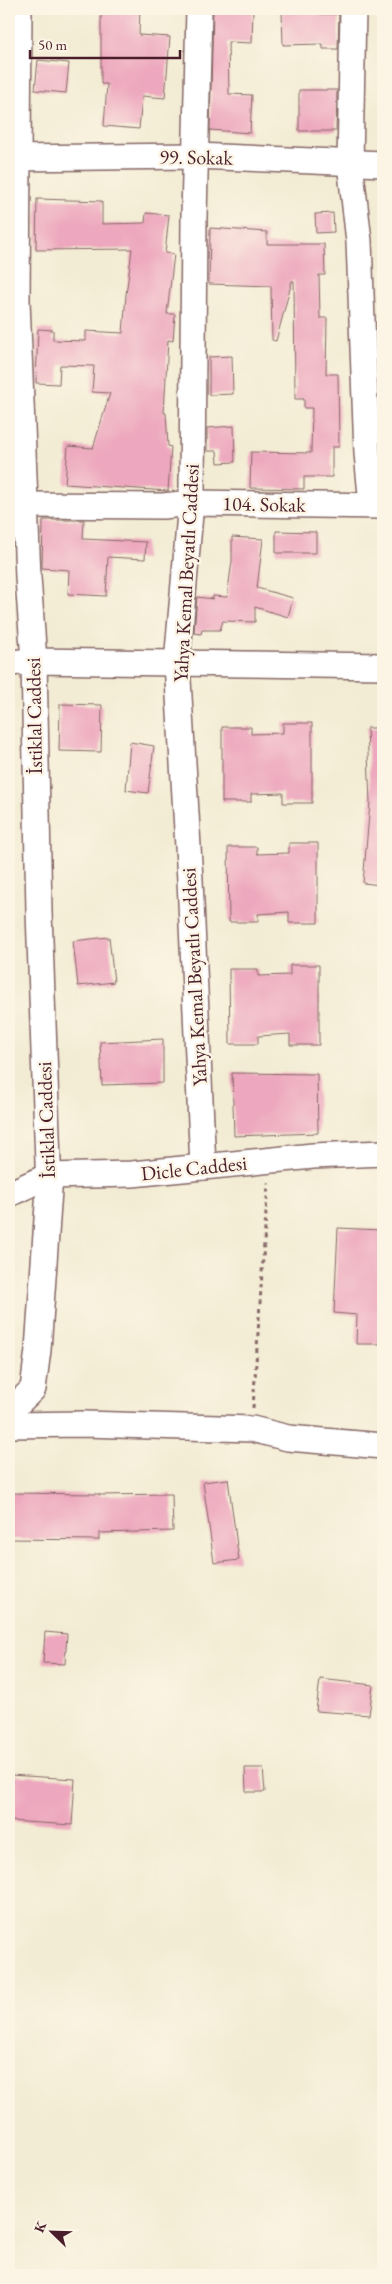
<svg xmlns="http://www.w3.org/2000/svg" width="392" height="2284" viewBox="0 0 392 2284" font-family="'EB Garamond',serif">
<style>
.building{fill:#eda7be}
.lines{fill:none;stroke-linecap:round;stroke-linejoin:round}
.minor-casing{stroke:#856766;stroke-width:28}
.path{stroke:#856766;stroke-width:3;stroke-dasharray:4 4;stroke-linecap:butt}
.minor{stroke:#fff;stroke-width:25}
.labels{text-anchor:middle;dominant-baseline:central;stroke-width:5;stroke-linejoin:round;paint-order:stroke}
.street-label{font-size:20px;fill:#4a1f2b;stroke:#fcf5e5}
</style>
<rect width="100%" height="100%" fill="#fcf5e5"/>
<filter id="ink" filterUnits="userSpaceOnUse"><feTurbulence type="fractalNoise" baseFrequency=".02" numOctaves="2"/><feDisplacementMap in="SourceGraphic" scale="10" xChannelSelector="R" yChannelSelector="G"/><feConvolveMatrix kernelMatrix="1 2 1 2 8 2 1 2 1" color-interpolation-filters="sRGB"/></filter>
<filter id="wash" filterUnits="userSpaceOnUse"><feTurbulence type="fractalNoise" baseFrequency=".0096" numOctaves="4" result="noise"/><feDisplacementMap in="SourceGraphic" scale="20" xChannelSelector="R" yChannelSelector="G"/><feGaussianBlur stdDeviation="1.12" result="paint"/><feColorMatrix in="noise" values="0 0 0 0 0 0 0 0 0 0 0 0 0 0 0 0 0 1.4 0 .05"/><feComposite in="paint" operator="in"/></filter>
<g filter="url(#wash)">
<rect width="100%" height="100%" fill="#f3ecd4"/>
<g id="blocks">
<g class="building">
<path d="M101 9H140L139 35 170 37 165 98 142 96 139 129 104 126 107 84H101Z"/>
<path d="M213 9H253L252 43 228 42 229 94 252 95 250 133 210 130Z"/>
<path d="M320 11V14H339L338 49H323V44L283 45 282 12Z"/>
<path d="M38 60 69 63 66 93 35 90Z"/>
<path d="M299 90H337L336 131H299Z"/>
<path d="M37 199 102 201V224L145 223 146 213 169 215 165 253 174 254 167 314H175L173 341 168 340 164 413H166L168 446 171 447 168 491 65 484 68 446 93 448 110 393 92 392 94 366 60 365 59 384 36 383 38 329 53 330V340L86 341V331L123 333 126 295 132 249 36 250Z"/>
<path d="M333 213 334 232 316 233 315 214Z"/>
<path d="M210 228 267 232V244H324L325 275H319L320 318H327L326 374H338L339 447H332V477H304V489L250 488 251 452 311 453 312 408H304V399H295L294 281H292L276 341 272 340 271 286 209 284Z"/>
<path d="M232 356 233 394 209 395V357Z"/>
<path d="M234 426 235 462 218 463 217 451H207V428Z"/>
<path d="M43 520H84L83 539 146 542 145 559 108 557 106 596 68 594 69 570 42 568Z"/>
<path d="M276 531 316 532V553H276Z"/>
<path d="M232 537 263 539 257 588 293 598 288 617 255 607V622L223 621 220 630H202L201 634 194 633 197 597 213 599V596L227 597 232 561Z"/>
<path d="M60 704 102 705 101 752 59 751Z"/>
<path d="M283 723H312V803H283V793L251 794V802H222V727H251V734L283 733Z"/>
<path d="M367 728H383V863L381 885 363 883 370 803Z"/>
<path d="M130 742 154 746 148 793 126 790Z"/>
<path d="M289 843H318V923H289V912L258 914V922H229L228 847H257V854L289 853Z"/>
<path d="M109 937 114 982 78 986 73 941Z"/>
<path d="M290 965H319V1045H290V1034L258 1036V1044H230L229 969H258V976L290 975Z"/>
<path d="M163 1039V1083L102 1085 100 1042Z"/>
<path d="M232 1073 317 1074 318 1133 234 1136Z"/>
<path d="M338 1228 381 1230 380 1241 383 1242V1344H356L357 1315 334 1313Z"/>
<path d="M228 1479 239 1560 214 1563 203 1482Z"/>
<path d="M9 1493 99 1494V1495L172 1494 173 1531 99 1533V1540L9 1539Z"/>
<path d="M45 1632 67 1634 65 1664 43 1663Z"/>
<path d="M320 1679 373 1685 369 1715 316 1711Z"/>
<path d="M245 1768H263L265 1792H246Z"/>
<path d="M9 1775 75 1779 72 1825 9 1821Z"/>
</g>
</g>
</g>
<g filter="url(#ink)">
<use href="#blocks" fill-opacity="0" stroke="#856766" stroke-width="1"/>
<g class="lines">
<defs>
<g id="minor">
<path d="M199 9 194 217 192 491 177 663 190 880 203 1167"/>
<path d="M353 9 350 163 359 241 367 453 372 505"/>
<path d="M9 158 196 156 383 164"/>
<path d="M25 505 163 506 191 503 383 506"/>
<path d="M9 663 34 661 383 666"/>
<path d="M9 1194 48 1176 132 1174 313 1156 383 1153"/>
<path d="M9 1412 33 1389 38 1350 49 1190 39 912 34 661 28 577 17 301 19 9"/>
<path d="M9 1425 84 1424 252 1429 288 1438 383 1446"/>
</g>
</defs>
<use href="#minor" class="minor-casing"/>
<path class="path" d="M253 1408 268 1183"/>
<use href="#minor" class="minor"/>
</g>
</g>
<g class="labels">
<g class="street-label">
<text transform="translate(196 157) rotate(1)">99. Sokak</text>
<text transform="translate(264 504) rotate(1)">104. Sokak</text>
<text transform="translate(186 573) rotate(-87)">Yahya Kemal Beyatlı Caddesi</text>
<text transform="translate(34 716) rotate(-91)">İstiklal Caddesi</text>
<text transform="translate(194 977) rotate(-93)">Yahya Kemal Beyatlı Caddesi</text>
<text transform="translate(46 1120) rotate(-92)">İstiklal Caddesi</text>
<text transform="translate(194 1168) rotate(-6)">Dicle Caddesi</text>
</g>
</g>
<rect width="392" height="2284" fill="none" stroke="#fcf5e5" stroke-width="30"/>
<g transform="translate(52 2232) rotate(293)" stroke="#fcf5e5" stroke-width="4" paint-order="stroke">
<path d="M0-4L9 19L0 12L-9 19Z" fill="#4a1f2b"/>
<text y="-8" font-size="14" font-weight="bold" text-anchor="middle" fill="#4a1f2b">K</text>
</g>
<path d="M30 50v8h150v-8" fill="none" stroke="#4a1f2b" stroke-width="2.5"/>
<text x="38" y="50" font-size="15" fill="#4a1f2b" stroke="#fcf5e5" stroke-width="4" paint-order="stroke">50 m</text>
</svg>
